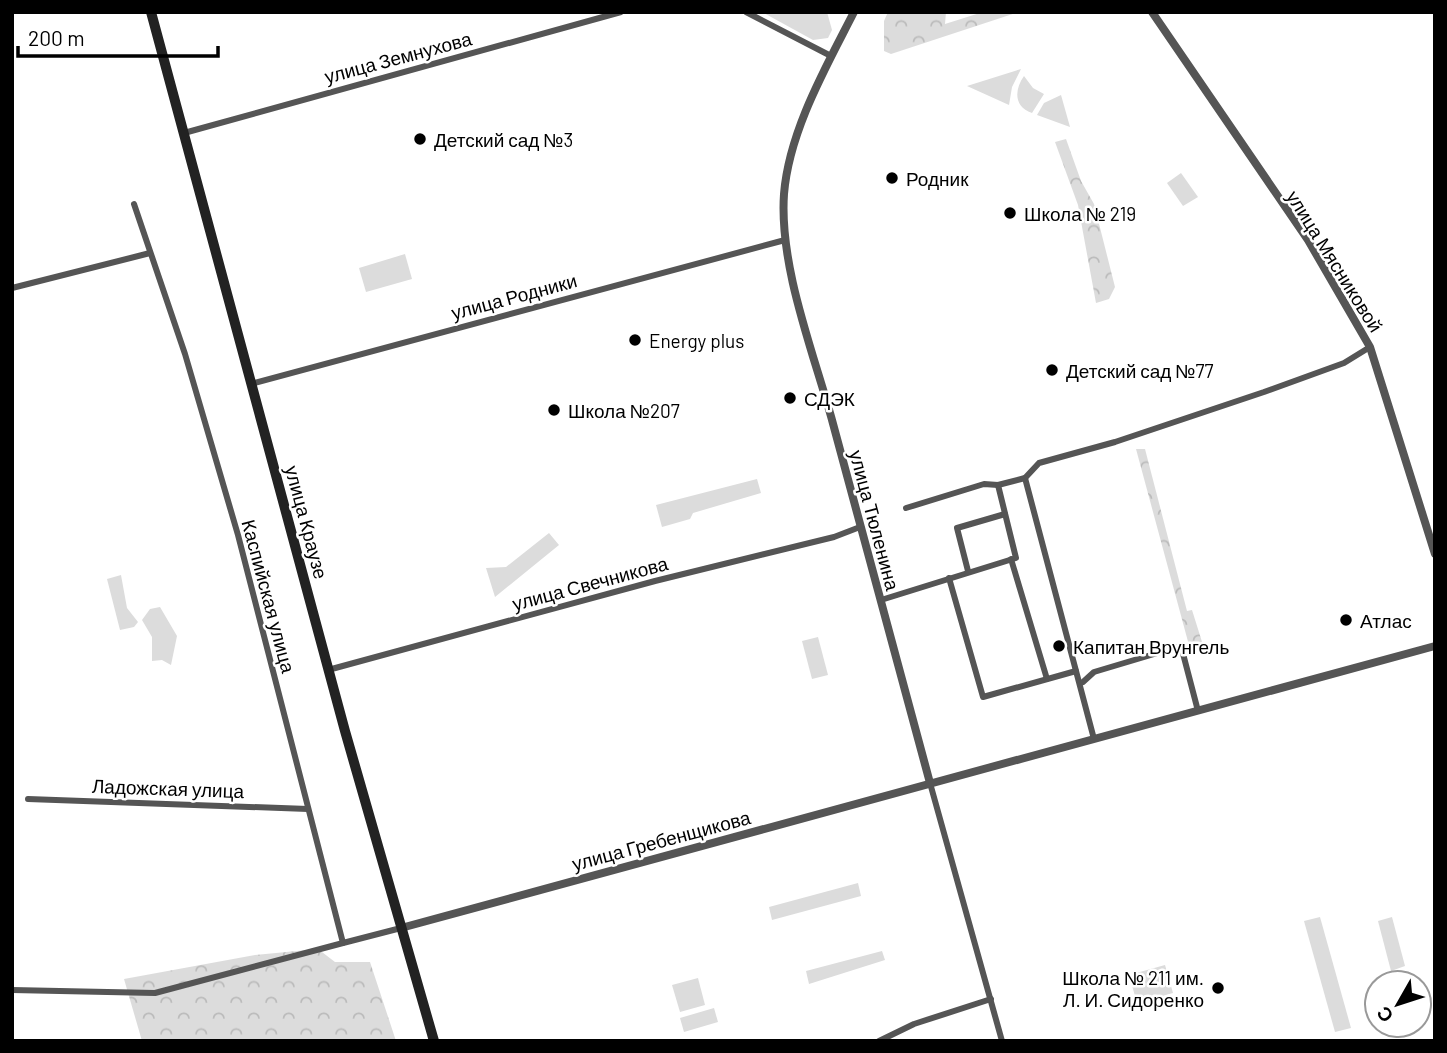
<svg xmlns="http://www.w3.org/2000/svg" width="1447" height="1053" viewBox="0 0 1447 1053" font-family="Barlow,sans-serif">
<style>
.green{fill:#dcdcdc}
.forest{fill:url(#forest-crowns)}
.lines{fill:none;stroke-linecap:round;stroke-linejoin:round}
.minor{stroke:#555;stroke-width:6}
.tertiary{stroke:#555;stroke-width:8}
.secondary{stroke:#222;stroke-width:10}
.poi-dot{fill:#000;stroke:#fff;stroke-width:2.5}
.labels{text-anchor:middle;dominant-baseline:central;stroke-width:5;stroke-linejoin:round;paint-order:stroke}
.street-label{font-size:19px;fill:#000;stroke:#fff}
.poi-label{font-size:19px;fill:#000;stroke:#fff;text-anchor:start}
</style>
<defs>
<pattern id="forest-crowns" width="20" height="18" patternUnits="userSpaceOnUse" patternTransform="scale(1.75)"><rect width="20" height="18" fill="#dcdcdc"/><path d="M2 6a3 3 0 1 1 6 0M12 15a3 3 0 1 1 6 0" fill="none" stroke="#bbb"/></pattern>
</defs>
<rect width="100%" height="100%" fill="#fff"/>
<g class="green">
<path d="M762 12H827L832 30 828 38 813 40Z"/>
<path d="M1021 69 1012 87 1009 105 967 86Z"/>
<path d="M1024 76 1033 88 1044 94 1032 113C1014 107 1014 90 1024 76Z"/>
<path d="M1061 95 1070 127 1037 115 1044 103Z"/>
<path d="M1181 173 1198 197 1183 206 1167 183Z"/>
<path d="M405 254 412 279 366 292 359 268Z"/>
<path d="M757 479 761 493 693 513 690 519 662 527 656 505Z"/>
<path d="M549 533 559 545 495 597 486 568 506 567Z"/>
<path d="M121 575 127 608 138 622 134 627 120 630 107 579Z"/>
<path d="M160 607 177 636 171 665 162 660 152 661V637L142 620 150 609Z"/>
<path d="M818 637 828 675 812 679 802 641Z"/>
<path d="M858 883 861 896 772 920 769 907Z"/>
<path d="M1320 917 1351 1028 1335 1032 1304 921Z"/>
<path d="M1392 917 1405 966 1391 971 1378 921Z"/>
<path d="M882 951 885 960 809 984 806 971Z"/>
<path d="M1165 965 1173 993 1137 1003 1129 975Z"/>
<path d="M698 978 705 1005 680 1012 672 985Z"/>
<path d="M714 1008 718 1022 684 1032 680 1018Z"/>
</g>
<g class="forest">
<path d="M888 12H946L945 24 983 12H1019L891 54 884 51V21Z"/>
<path d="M1066 139 1081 181 1094 204 1115 287 1109 299 1096 303 1078 205 1055 142Z"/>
<path d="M1136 449H1145L1187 611 1192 610 1203 645 1190 649Z"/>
<path d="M318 949 335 962H370L396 1041H142L124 979 255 955Z"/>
</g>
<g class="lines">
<g class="minor">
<path d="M746 12 831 56"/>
<path d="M184 133 621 12"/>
<path d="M134 204 185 354 238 535 343 943 401 928"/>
<path d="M12 288 150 253"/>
<path d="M251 384 785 240"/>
<path d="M1025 478 1094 739"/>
<path d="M906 508 984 484 998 485"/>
<path d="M1011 559 1047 679"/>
<path d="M968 571 957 528 1005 514"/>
<path d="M949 578 983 697 1076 671"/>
<path d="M881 600 1016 558 998 485 1025 478 1039 463 1115 442 1264 392 1344 363 1370 347"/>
<path d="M328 670 655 581 834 537 860 527"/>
<path d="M1083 682 1094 672 1181 646 1198 711"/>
<path d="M930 783 1002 1041"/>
<path d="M28 799 308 809"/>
<path d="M12 990 155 993 343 943"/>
<path d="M879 1041 914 1024 991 999"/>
</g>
<g class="tertiary">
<path d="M854 12C826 67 789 131 784 194 779 266 813 351 832 420 865 541 898 662 930 783"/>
<path d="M1152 12 1308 240 1370 347 1435 554"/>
<path d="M401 928 1435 646"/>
</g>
<path class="secondary" d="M151 12 345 731 434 1041"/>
</g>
<g class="poi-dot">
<circle cx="420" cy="139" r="7"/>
<circle cx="892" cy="178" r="7"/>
<circle cx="1010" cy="213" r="7"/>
<circle cx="635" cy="340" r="7"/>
<circle cx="1052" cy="370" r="7"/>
<circle cx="790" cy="398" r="7"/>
<circle cx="554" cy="410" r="7"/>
<circle cx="1346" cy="620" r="7"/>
<circle cx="1059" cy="646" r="7"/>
<circle cx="1218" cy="988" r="7"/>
</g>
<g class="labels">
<g class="street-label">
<text transform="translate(398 57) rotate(-15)">улица Земнухова</text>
<text transform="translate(1335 261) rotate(58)">улица Мясниковой</text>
<text transform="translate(514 296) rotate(-15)">улица Родники</text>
<text transform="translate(875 520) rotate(75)">улица Тюленина</text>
<text transform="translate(307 522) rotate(75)">улица Краузе</text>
<text transform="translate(590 583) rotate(-15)">улица Свечникова</text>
<text transform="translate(269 596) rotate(75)">Каспийская улица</text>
<text transform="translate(168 788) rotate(2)">Ладожская улица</text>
<text transform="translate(661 840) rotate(-15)">улица Гребенщикова</text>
</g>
<g class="poi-label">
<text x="434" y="139">Детский сад №3</text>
<text x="906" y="178">Родник</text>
<text x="1024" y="213">Школа № 219</text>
<text x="649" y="340">Energy plus</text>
<text x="1066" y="370">Детский сад №77</text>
<text x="804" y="398">СДЭК</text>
<text x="568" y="410">Школа №207</text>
<text x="1360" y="620">Атлас</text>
<text x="1073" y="646">Капитан Врунгель</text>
<text x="1204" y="977" text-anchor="end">Школа № 211 им.<tspan x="1204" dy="22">Л. И. Сидоренко</tspan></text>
</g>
</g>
<rect width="1447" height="1053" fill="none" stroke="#000000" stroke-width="28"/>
<g transform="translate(1398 1004) rotate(231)"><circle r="33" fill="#ffffff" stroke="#999999" stroke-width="2"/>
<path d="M0-5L12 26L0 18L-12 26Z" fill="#000000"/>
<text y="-10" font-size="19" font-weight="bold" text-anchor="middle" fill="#000000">С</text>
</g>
<path d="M18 46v10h200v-10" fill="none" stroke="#000000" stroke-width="3.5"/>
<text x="28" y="46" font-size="21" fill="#000000" stroke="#ffffff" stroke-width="5" paint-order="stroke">200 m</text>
</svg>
